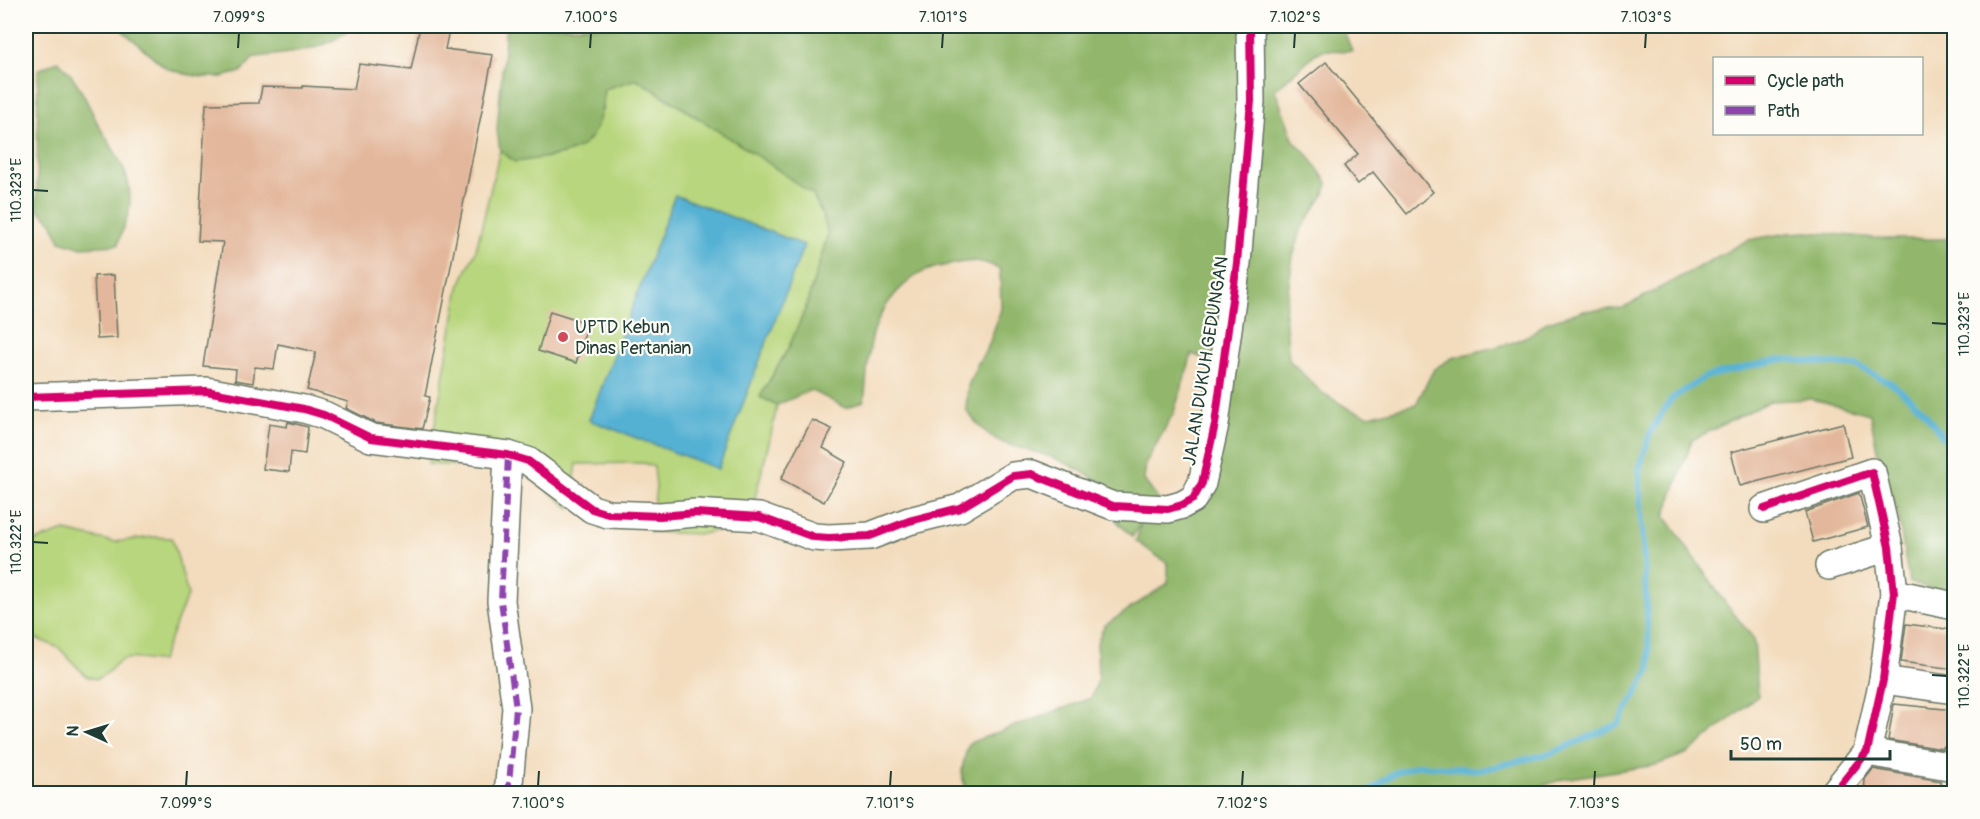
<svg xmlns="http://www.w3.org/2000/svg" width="1980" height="819" viewBox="0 0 1980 819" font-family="Pangolin,sans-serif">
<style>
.green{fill:#b8d67d;stroke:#6c8a58;stroke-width:1.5}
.forest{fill:#92b76c;stroke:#587a50;stroke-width:1.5;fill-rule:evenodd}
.water{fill:#55b1d3;stroke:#3a7784;stroke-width:1.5}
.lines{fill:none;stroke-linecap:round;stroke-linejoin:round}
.stream{stroke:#55b1d3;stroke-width:6}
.building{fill:#e3b79b}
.minor-casing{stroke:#697564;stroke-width:30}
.minor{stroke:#fff;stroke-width:27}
.quiet{stroke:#8e44ad;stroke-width:6;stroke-dasharray:12 6;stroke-linecap:butt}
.cycleway-casing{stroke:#fdfcf7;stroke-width:11}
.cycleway{stroke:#d6006c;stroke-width:8}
.ticks{fill:none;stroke:#1f3d34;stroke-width:2}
.poi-dot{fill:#d1495b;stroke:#fdfcf7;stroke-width:2}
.labels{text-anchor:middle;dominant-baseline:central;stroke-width:4.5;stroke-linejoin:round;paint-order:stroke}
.poi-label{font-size:18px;fill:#1f3d34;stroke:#fdfcf7;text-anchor:start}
.street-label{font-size:18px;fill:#1f3d34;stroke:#fdfcf7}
.neatline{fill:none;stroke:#1f3d34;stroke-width:2}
.ticks-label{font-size:15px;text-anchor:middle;fill:#1f3d34}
</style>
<rect width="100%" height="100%" fill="#fdfcf7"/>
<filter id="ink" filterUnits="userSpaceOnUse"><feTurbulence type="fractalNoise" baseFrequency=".0167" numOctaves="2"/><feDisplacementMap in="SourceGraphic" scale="12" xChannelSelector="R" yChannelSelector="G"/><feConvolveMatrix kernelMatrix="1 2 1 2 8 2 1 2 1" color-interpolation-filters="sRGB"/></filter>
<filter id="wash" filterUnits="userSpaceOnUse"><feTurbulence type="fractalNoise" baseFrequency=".008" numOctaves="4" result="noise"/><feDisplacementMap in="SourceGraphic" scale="24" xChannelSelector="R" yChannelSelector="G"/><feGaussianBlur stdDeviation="1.35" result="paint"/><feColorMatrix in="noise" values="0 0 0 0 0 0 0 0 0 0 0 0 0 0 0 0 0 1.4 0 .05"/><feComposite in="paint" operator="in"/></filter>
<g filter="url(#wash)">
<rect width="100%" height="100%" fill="#f3dcbd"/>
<g class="green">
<path d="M637 79 761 158 813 195 823 216 828 234 805 310 789 347 760 397 777 405C770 446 757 484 749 524L702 534 650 532 656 487 654 467 644 463 577 464 570 508 521 469 428 464 459 287 476 250 500 150 515 162 603 110 604 89Z"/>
<path d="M65 531 114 542 152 537 172 538 188 594 161 661C149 662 130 655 120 661 110 667 112 673 96 679L86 676 59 648 26 634V544Z"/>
</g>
<g class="forest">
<path d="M117 26H354C326 52 291 53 254 57L241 72 222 77H203L185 74 166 68Z"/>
<path d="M506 26H1342L1352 51 1323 50 1315 54 1275 90 1294 141 1309 156 1328 184 1324 195 1302 228 1293 256 1285 313 1289 360 1321 392 1349 409 1369 416 1416 404 1434 369 1452 358 1511 343 1529 335 1545 323 1563 317 1582 311 1623 308 1748 240 1788 233 1807 232 1886 239H1954V594L1909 583 1898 514 1877 450 1870 414 1812 399 1770 401 1692 440 1665 516 1726 604 1754 639 1758 696 1688 753 1656 765 1563 779 1522 793H1450L1437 788 1413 794 969 793C957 776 963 762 969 743L1091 698 1098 680 1097 643 1104 626 1168 583V564L1136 541 1141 524 1132 537 1116 520 1105 485C1090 476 1075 467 1059 460 1017 443 997 453 966 410L968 386 977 365 988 347 1001 309 1000 270C979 257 971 261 947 265 924 269 912 276 896 293 865 328 870 357 864 401L846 408 811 390 777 405 760 397 789 347 805 310 828 234 823 216 813 195 761 158 637 79 604 89C599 157 572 153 515 162L500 150 497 130ZM1192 354 1236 370 1223 446 1170 516 1144 480 1146 463 1174 412Z"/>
<path d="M58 61C78 78 86 101 98 124 113 151 132 171 130 205 130 215 120 233 118 245L79 247 60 241 52 222 37 209 38 70Z"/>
</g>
<path class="water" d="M675 195 804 245 718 469 589 420Z"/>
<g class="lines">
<path class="stream" d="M1365 794 1396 772 1419 765 1481 770 1552 753 1618 724 1650 670 1639 470 1650 433 1671 399 1705 377 1781 359 1857 366 1893 384 1922 409 1954 452"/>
</g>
<g id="blocks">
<g class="building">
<path d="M420 26H450L445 49 493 55 425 396 430 397 422 429 376 423 346 408 348 402 307 390 316 352 278 344 274 369 255 367 253 383 235 380 236 369 203 366 223 242 198 241 206 104 259 103 262 87 303 88V86L354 89 359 64 411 70Z"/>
<path d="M1326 62 1433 192 1407 214 1373 172 1358 184 1344 166 1358 154 1299 84Z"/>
<path d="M114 275 117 338 97 339 94 276Z"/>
<path d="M550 311 588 323 576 363 538 351Z"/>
<path d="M812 420 832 429 823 448 847 462 824 502 781 479Z"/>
<path d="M288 422 308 427 305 454 291 452 289 472 263 469 269 424 287 427Z"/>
<path d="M1843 423 1851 457 1740 486 1731 452Z"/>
<path d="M1859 493 1868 527 1813 542 1805 512Z"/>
<path d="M1906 624 1954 630V669L1901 662Z"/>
<path d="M1894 704 1954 710V748L1943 747V749L1888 740Z"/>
<path d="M1873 769 1941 781 1940 794H1864L1865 779Z"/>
</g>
</g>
</g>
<g filter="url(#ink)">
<use href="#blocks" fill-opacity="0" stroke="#697564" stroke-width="1.5"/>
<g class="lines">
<defs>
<g id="minor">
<path d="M26 397 206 391 304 409 324 415 371 438 508 455 528 461 592 509 608 514 660 516 696 513 759 517 814 537 829 538 870 536 909 521 960 508 1013 476 1032 474 1113 506 1168 509 1182 505 1193 499 1202 483 1215 424 1237 263 1251 101 1250 26"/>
<path d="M1764 509 1872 472 1889 547 1894 593 1883 680 1867 752 1833 794"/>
<path d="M1829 566 1889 547"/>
<path d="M1894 593 1954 606"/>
<path d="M1883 680 1954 690"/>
<path d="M1867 752 1954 767"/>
<path d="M508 794 516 708 501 601 508 455"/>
</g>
</defs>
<use href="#minor" class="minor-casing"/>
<use href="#minor" class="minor"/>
<path class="quiet" d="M508 794 516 708 501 601 508 455 513 456"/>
<defs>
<g id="cycleway">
<path d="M26 397 206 391 304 409 324 415 371 438 508 455 528 461 592 509 608 514 660 516 696 513 759 517 814 537 829 538 870 536 909 521 960 508 1013 476 1032 474 1113 506 1168 509 1182 505 1193 499 1202 483 1215 424 1237 263 1251 101 1250 26"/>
<path d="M1764 509 1872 472 1889 547 1894 593 1883 680 1867 752 1833 794"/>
</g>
</defs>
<use href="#cycleway" class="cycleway-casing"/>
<use href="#cycleway" class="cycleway"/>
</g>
</g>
<path class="ticks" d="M238 48 239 33M590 48 591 33M942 48 943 33M1294 48 1295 33M1645 48 1646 33M33 190 48 191M1932 323 1947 324M33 542 48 543M1932 675 1947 676M186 786 187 771M538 786 539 771M890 786 891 771M1242 786 1243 771M1594 786 1595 771"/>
<circle class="poi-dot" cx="563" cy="337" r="6"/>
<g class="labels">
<g class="poi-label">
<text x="575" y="327">UPTD Kebun<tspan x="575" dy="21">Dinas Pertanian</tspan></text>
</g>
<g class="street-label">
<text transform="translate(1206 361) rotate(-81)">JALAN DUKUH GEDUNGAN</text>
</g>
</g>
<rect width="1980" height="819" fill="none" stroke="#fdfcf7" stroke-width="66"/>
<rect x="1713" y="57" width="210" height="78" fill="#fdfcf7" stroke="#a4b0a9" stroke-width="1.5"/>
<rect x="1725" y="76" width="30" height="9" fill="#d6006c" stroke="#a4b0a9" stroke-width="1.5"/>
<text x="1767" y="87" font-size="18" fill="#1f3d34">Cycle path</text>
<rect x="1725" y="106" width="30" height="9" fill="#8e44ad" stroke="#a4b0a9" stroke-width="1.5"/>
<text x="1767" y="117" font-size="18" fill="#1f3d34">Path</text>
<g transform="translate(87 732) rotate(274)" stroke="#fdfcf7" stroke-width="4.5" paint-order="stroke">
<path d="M0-4.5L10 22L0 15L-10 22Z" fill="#1f3d34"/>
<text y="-9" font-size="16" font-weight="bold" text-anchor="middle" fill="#1f3d34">N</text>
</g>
<path d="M1731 750v9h159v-9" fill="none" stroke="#1f3d34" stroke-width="3"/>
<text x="1740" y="750" font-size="18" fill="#1f3d34" stroke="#fdfcf7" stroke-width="4.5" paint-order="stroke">50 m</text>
<rect x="33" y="33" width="1914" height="753" class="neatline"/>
<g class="ticks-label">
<text x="239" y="22">7.099°S</text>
<text x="591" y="22">7.100°S</text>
<text x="943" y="22">7.101°S</text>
<text x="1295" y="22">7.102°S</text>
<text x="1646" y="22">7.103°S</text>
<text transform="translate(16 190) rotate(-90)" y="5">110.323°E</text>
<text transform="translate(1964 324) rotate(-90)" y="5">110.323°E</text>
<text transform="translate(16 542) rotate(-90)" y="5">110.322°E</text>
<text transform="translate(1964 676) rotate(-90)" y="5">110.322°E</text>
<text x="186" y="808">7.099°S</text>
<text x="538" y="808">7.100°S</text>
<text x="890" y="808">7.101°S</text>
<text x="1242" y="808">7.102°S</text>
<text x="1594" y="808">7.103°S</text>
</g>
</svg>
